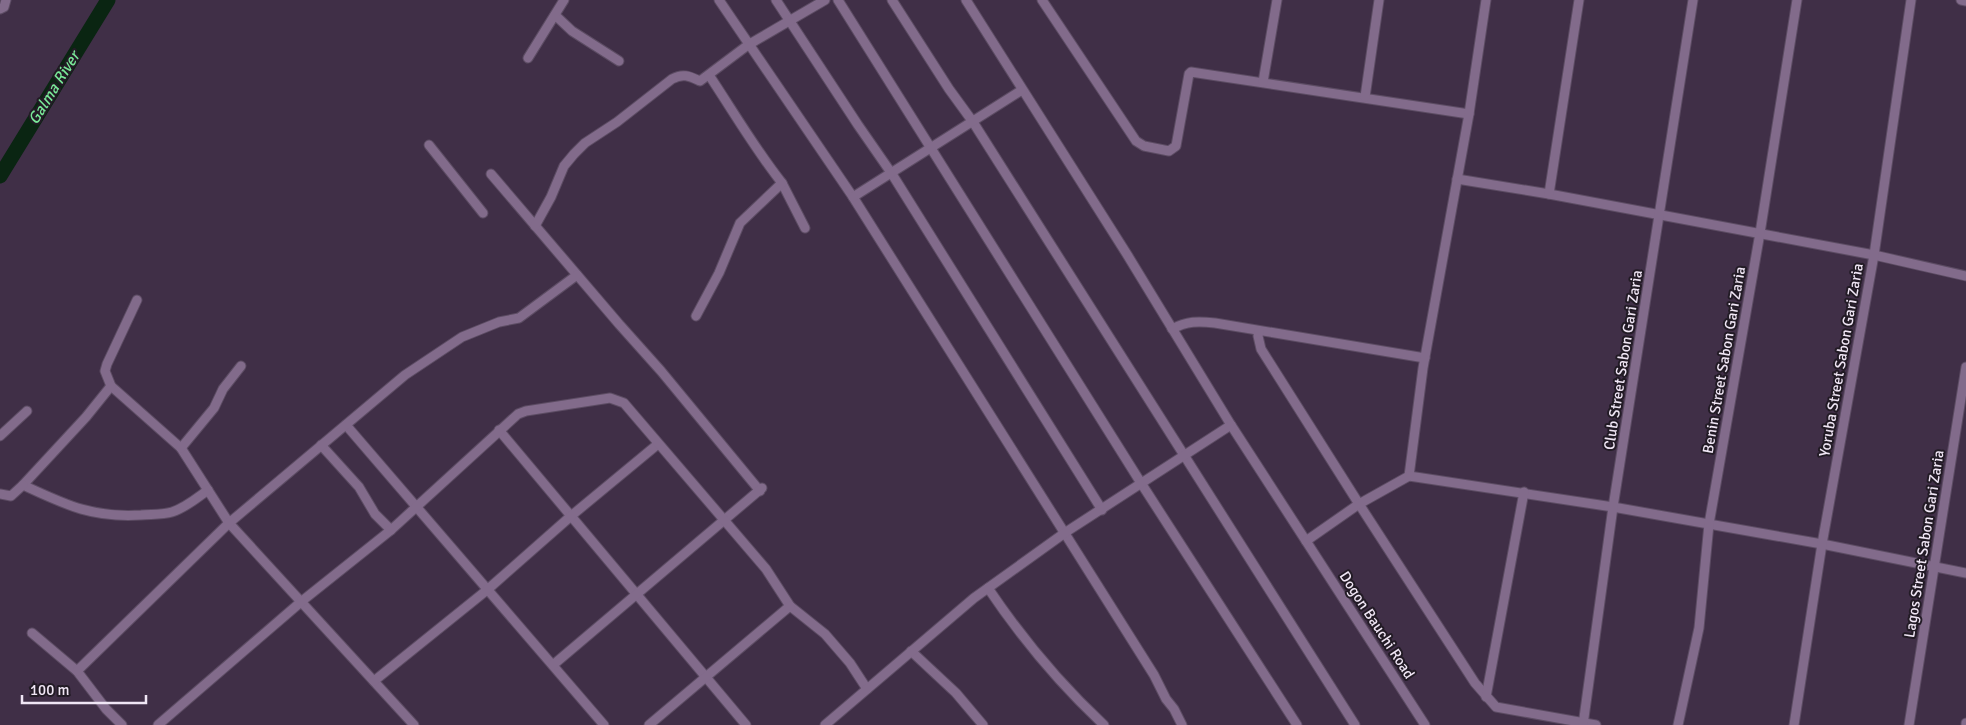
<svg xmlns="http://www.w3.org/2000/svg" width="1966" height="725" viewBox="0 0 1966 725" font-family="Signika,sans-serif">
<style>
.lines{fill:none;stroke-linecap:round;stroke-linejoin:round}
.river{stroke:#0a2512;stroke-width:15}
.minor-casing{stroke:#5c4c63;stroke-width:11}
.minor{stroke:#826b8b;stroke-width:9}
.labels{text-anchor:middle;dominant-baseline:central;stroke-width:4;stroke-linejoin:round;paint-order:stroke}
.street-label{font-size:15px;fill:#f0e6f5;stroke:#221b25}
.water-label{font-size:16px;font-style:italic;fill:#79e898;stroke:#221b25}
</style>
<rect width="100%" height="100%" fill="#402f47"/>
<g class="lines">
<path class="river" d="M0 176 108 0"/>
<defs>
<g id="minor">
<path d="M719 0 853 197 1154 675 1166 699 1174 709 1182 725"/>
<path d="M776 0 858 125 892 174 1102 510"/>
<path d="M838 0 1141 483 1297 725"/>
<path d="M892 0 949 89 973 122 1355 725"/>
<path d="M966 0 1128 256 1231 425 1425 725"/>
<path d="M1042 0 1136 141 1144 146 1169 151 1176 146 1189 74 1191 72 1469 114"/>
<path d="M1961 0 1966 1"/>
<path d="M0 9 4 7 6 0"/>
<path d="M555 15 572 31 619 61"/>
<path d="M528 58 564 0"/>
<path d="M1263 82 1277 0"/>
<path d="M1365 97 1379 0"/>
<path d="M429 145 483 213"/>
<path d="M491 174 619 324 661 371 760 491"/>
<path d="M1457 179 1549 194 1874 255 1966 276"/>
<path d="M782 183 805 228"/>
<path d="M1549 194 1579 0"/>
<path d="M853 197 1022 90"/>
<path d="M535 226 551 197 564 166 574 154 585 143 617 122 672 79C683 73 689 76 700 81L748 45 825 0"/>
<path d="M137 300 107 364 105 371 111 386 181 448 229 523 414 725"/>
<path d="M696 316 719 273 740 223 782 183C755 149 733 111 709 75"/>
<path d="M1172 329C1187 321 1198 321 1215 323L1425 358"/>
<path d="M1259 331 1258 336 1261 349 1359 504 1475 683 1496 707 1596 725"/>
<path d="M111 386 86 417 23 485C66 505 92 518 141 515 151 514 162 515 172 512 185 508 197 498 208 490"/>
<path d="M346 425 604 725"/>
<path d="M499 430 746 725"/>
<path d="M0 436 27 411"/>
<path d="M321 445 359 487 375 514 391 530"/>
<path d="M181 448 214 408 223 389 241 366"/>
<path d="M1409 476 1423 368 1469 114 1486 0"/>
<path d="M0 494 11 496 23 485"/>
<path d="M1306 541 1359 504 1409 476 1613 507 1822 544 1966 573"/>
<path d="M988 588C1021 637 1061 685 1104 725"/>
<path d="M32 633 77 671 106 709 122 725"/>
<path d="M911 651 956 693 983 725"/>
<path d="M553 665 762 488"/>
<path d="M77 671 229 523 405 375 462 337 499 322 519 318 577 275"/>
<path d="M374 681 487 590 571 516 658 444"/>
<path d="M1486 697 1524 492"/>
<path d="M158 725 302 601 391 530 518 414 526 411 610 398 624 403 766 569 790 606 825 634 850 663 867 689"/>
<path d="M649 725 790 606"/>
<path d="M825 725 974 598 1066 532 1231 425"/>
<path d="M1583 725 1613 507 1693 0"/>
<path d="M1678 725 1699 628 1709 524 1760 233 1797 0"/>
<path d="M1794 725 1822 544 1874 255 1911 0"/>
<path d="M1909 725 1966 367"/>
<path d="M1966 725V723"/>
</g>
</defs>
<use href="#minor" class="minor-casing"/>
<use href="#minor" class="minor"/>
</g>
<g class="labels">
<g class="street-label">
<text transform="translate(1623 360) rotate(-81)">Club Street Sabon Gari Zaria</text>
<text transform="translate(1724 360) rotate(-80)">Benin Street Sabon Gari Zaria</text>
<text transform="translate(1841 360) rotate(-80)">Yoruba Street Sabon Gari Zaria</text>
<text transform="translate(1924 544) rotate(-81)">Lagos Street Sabon Gari Zaria</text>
<text transform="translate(1377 625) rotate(57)">Dogon Bauchi Road</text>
</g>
<g class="water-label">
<text transform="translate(54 88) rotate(-58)">Galma River</text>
</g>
</g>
<path d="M22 695v8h124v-8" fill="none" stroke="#f0e6f5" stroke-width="2.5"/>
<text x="30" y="695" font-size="15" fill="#f0e6f5" stroke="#221b25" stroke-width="4" paint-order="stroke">100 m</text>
</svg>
